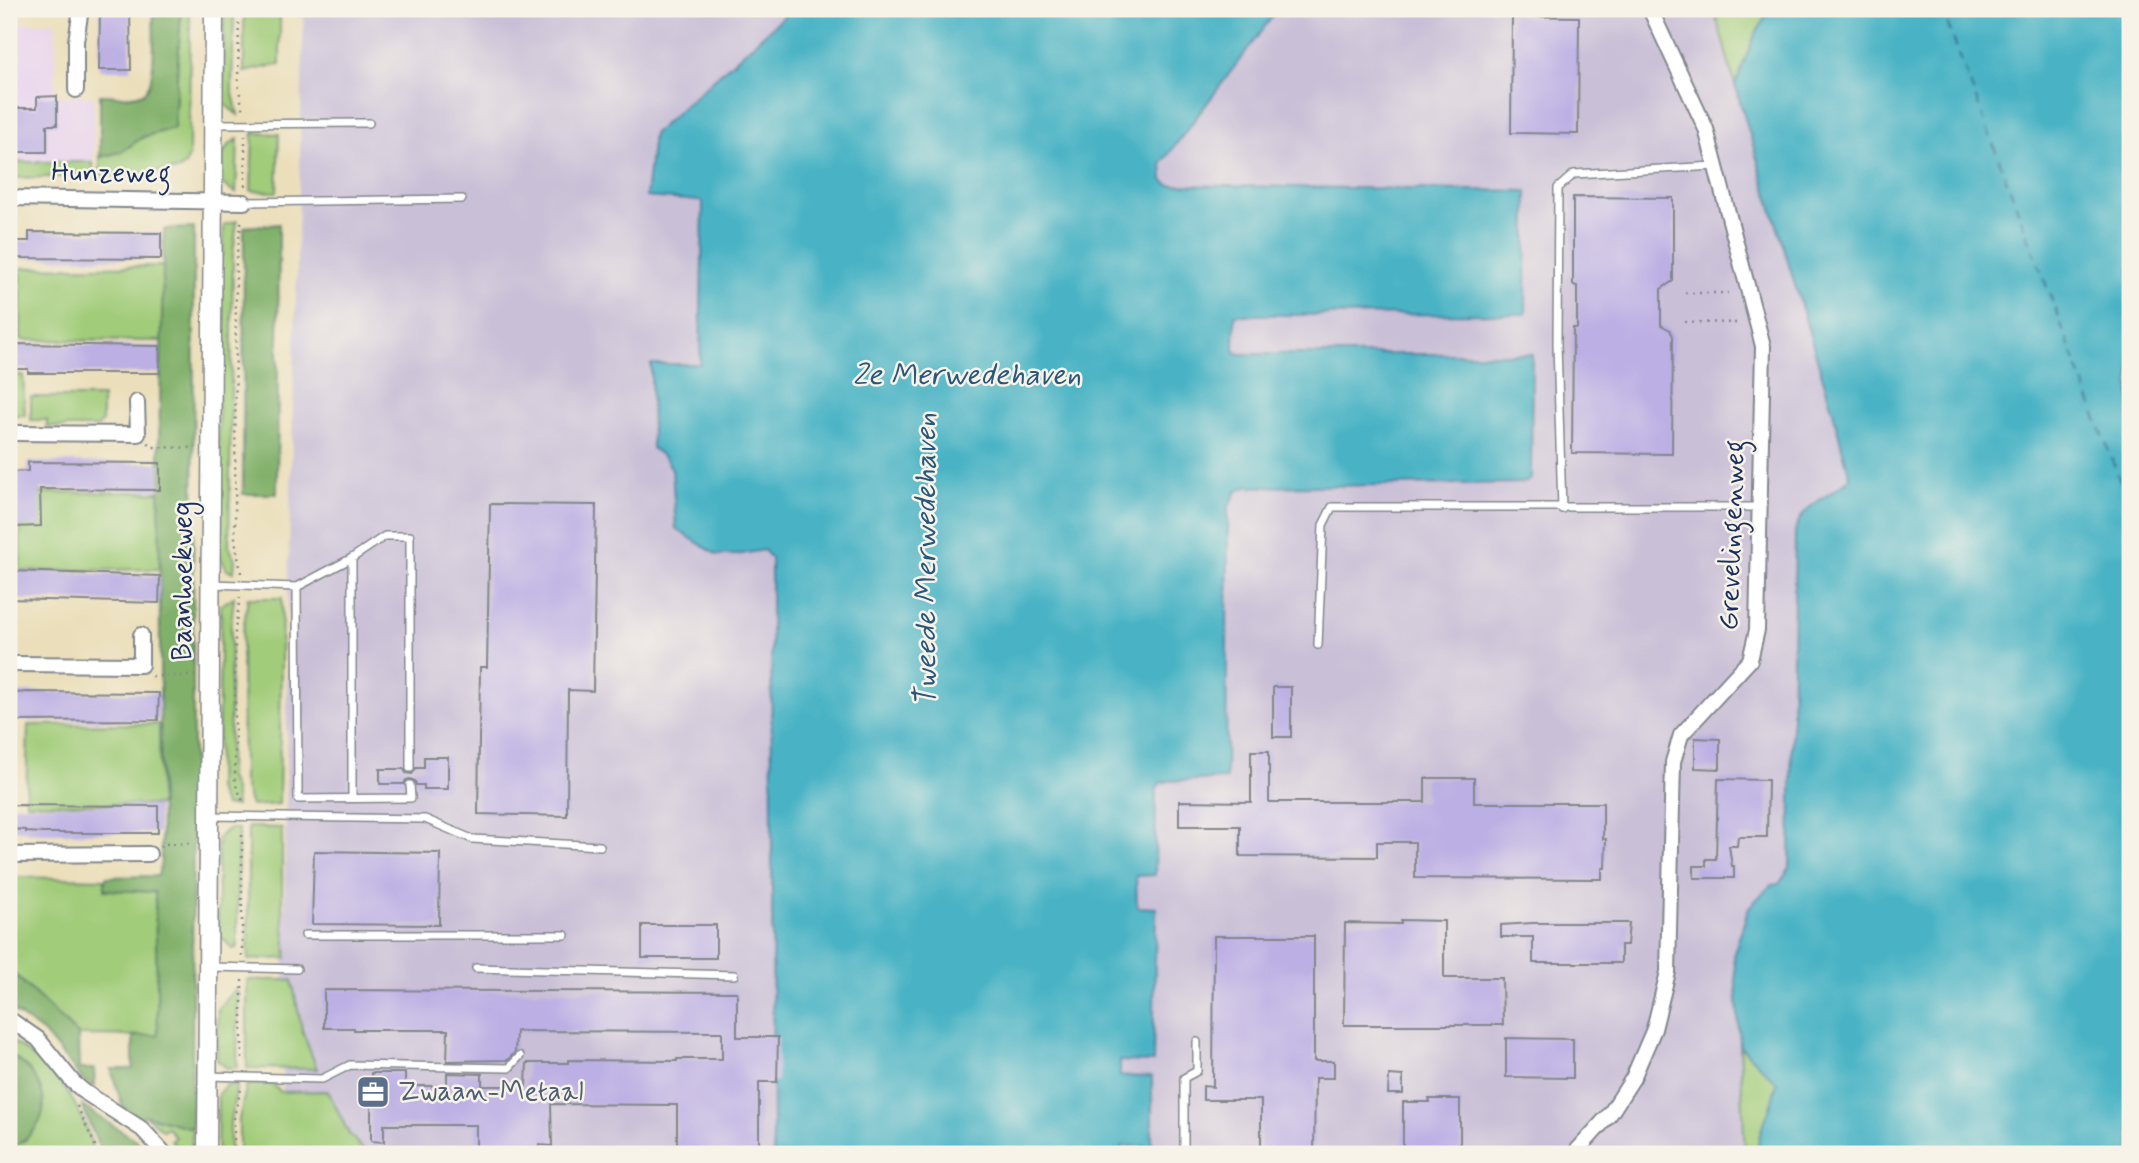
<svg xmlns="http://www.w3.org/2000/svg" width="2139" height="1163" viewBox="0 0 2139 1163" font-family="Mynerve,sans-serif">
<style>
.built{fill:#e8d2ee}
.industrial{fill:#c9bfd7}
.green{fill:#a1cc79;stroke:#5e7e6c;stroke-width:2}
.forest{fill:#80b069;stroke:#4e7064;stroke-width:2}
.water{fill:#48b3c5;stroke:#327192;stroke-width:2}
.lines{fill:none;stroke-linecap:round;stroke-linejoin:round}
.ferry{stroke:#28577d;stroke-width:2;stroke-dasharray:9 7;stroke-linecap:butt}
.building{fill:#bbafe4}
.service-casing{stroke:#83878c;stroke-width:10}
.minor-casing{stroke:#83878c;stroke-width:18}
.tertiary-casing{stroke:#83878c;stroke-width:21}
.path{stroke:#83878c;stroke-width:2.5;stroke-dasharray:2 5;stroke-linecap:butt}
.service{stroke:#fff;stroke-width:7}
.minor{stroke:#fff;stroke-width:14}
.tertiary{stroke:#fff;stroke-width:18}
.labels{text-anchor:middle;dominant-baseline:central;stroke-width:5;stroke-linejoin:round;paint-order:stroke}
.street-label{font-size:28px;fill:#1b2f5e;stroke:#f7f3e8}
.service-label{font-size:28px;fill:#4e5e75;stroke:#f7f3e8;text-anchor:start}
.water-label{font-size:30px;font-style:italic;fill:#28577d;stroke:#f7f3e8}
</style>
<rect width="100%" height="100%" fill="#f7f3e8"/>
<filter id="ink" filterUnits="userSpaceOnUse"><feTurbulence type="fractalNoise" baseFrequency=".0143" numOctaves="2"/><feDisplacementMap in="SourceGraphic" scale="14" xChannelSelector="R" yChannelSelector="G"/><feConvolveMatrix kernelMatrix="1 2 1 2 8 2 1 2 1" color-interpolation-filters="sRGB"/></filter>
<filter id="wash" filterUnits="userSpaceOnUse"><feTurbulence type="fractalNoise" baseFrequency=".00686" numOctaves="4" result="noise"/><feDisplacementMap in="SourceGraphic" scale="28" xChannelSelector="R" yChannelSelector="G"/><feGaussianBlur stdDeviation="1.57" result="paint"/><feColorMatrix in="noise" values="0 0 0 0 0 0 0 0 0 0 0 0 0 0 0 0 0 1.4 0 .05"/><feComposite in="paint" operator="in"/></filter>
<g filter="url(#wash)">
<rect width="100%" height="100%" fill="#ebdfbb"/>
<path class="built" d="M9 23H55V96H94L93 162H9Z"/>
<path class="industrial" d="M304 9H1768L1864 482 1777 1154H282L288 588Z"/>
<g class="green">
<path d="M181 9H190L189 156 185 165 178 170 100 176V157L121 152 143 137 174 128Z"/>
<path d="M224 9H234L232 89 238 115 223 103Z"/>
<path d="M244 9H280V64L244 72Z"/>
<path d="M1714 9H1770L1754 37 1735 85Z"/>
<path d="M253 133 279 134 277 192 251 191Z"/>
<path d="M238 139V140L236 193 222 184C223 163 217 150 238 139Z"/>
<path d="M9 162H93V176L9 178Z"/>
<path d="M237 221 233 254 229 545 235 560 234 572 226 569 219 554 218 257 223 255 224 225Z"/>
<path d="M163 266 162 341 21 340V268Z"/>
<path d="M9 375H23L25 415H9Z"/>
<path d="M31 397H102V422L98 427H47V420H31Z"/>
<path d="M160 492V569L20 571 21 493Z"/>
<path d="M234 597 231 625 229 778 234 790 236 806H225L217 789 221 605Z"/>
<path d="M248 598H282L279 804 251 806 243 781 242 638Z"/>
<path d="M159 724 160 805 26 803 28 725Z"/>
<path d="M248 827 282 828V907L287 958 248 960Z"/>
<path d="M228 829H238L237 948 233 949 218 934V838Z"/>
<path d="M9 877 105 879V889L155 892 158 1036 78 1035 9 969Z"/>
<path d="M247 980H292L302 1030 317 1069 247 1068Z"/>
<path d="M234 990 238 992 237 1067 227 1068 217 1060 218 1009Z"/>
<path d="M9 1039C55 1071 81 1098 94 1154H9V1149L26 1140 29 1069 9 1054Z"/>
<path d="M1740 1046 1777 1083C1774 1092 1772 1102 1769 1111 1763 1126 1756 1137 1759 1154H1745Z"/>
<path d="M247 1084H271L281 1092 328 1091 349 1134 367 1154H239V1119Z"/>
<path d="M226 1085H237L230 1123V1154H217L218 1094Z"/>
<path d="M144 1115 192 1128V1148L190 1153 181 1154 171 1140 175 1137 167 1127 163 1130Z"/>
</g>
<g class="forest">
<path d="M153 9H181L174 128 143 137 121 152 100 157V95C113 95 132 99 143 93 158 85 153 25 153 9Z"/>
<path d="M279 224 277 494H243L244 227Z"/>
<path d="M194 228 192 1128 144 1115 140 1119 123 1108 111 1069H133V1036L158 1035 155 892 105 890V879L107 877 158 876 161 863 159 444 164 230 167 229Z"/>
<path d="M9 969 78 1035 79 1069H94L95 1087 83 1080 44 1033 9 1008Z"/>
<path d="M9 1054C16 1059 26 1064 31 1072 55 1104 43 1132 9 1149Z"/>
<path d="M82 1106 136 1140 150 1154H102Z"/>
</g>
<g class="water">
<path d="M792 9H1278L1162 163 1163 180 1169 185 1527 191 1526 314 1235 315 1234 349 1235 352 1241 354H1532L1531 479 1524 483 1246 487 1237 491 1228 508 1226 779 1169 781 1160 783 1156 790 1155 875 1136 876 1137 907 1156 908 1153 1062 1120 1061V1076L1152 1077V1146H1122L1121 1154H773L771 558 764 550 736 555H717L676 529 672 469 665 458 652 448 651 364H700L703 204 702 201 646 197 653 134Z"/>
<path d="M1770 9H2130V1154H1759C1756 1137 1763 1126 1769 1111 1772 1102 1774 1092 1777 1083L1740 1046 1734 953 1749 907 1771 885 1779 884 1790 867 1795 531C1802 503 1831 497 1850 478L1833 412 1735 85 1754 37Z"/>
</g>
<g class="lines">
<path class="ferry" d="M1942 9 2130 507"/>
</g>
<g id="blocks">
<g class="building">
<path d="M100 9H130L131 70H99Z"/>
<path d="M1512 16 1579 17 1578 134 1511 133Z"/>
<path d="M57 96V125H47V152H9V108H37V97Z"/>
<path d="M1573 197 1673 198V281L1661 289V325L1670 330 1673 336 1672 454 1572 453 1573 328H1577V286L1573 285Z"/>
<path d="M29 232 161 233V259L14 258V255H9V241H29Z"/>
<path d="M14 344 160 346V373H28V369H9V357H14Z"/>
<path d="M28 462 160 463V490L40 489 41 526 13 527 12 495H9V472L28 471Z"/>
<path d="M490 504 596 505 593 691 568 690 567 816 478 814 480 667H487Z"/>
<path d="M13 571 160 576 159 603 9 599V583L13 584Z"/>
<rect x="1273" y="687" width="18" height="50"/>
<path d="M27 692 159 693 158 720 12 721V716H9V701H15V693Z"/>
<path d="M1695 738 1720 739V769L1695 768Z"/>
<path d="M1251 751H1269V802H1425V778H1474V803H1603V839H1606L1605 868H1602V879L1415 878V842H1377V857L1240 856V826H1179V801L1251 802Z"/>
<path d="M424 757H448V789H424V785H416L415 781 410 779 406 780 404 784H380V769H404L406 773 412 774 416 768H424Z"/>
<path d="M1718 779 1768 780 1767 837H1738L1737 846H1729L1732 866H1734V878H1694V866H1706V859H1716Z"/>
<path d="M12 805 158 806V833H43L26 832V830L9 829V814H12Z"/>
<path d="M314 851 440 853 439 925 312 924Z"/>
<path d="M1401 920 1444 921V978H1502L1503 1025H1344L1345 923 1401 924Z"/>
<path d="M1533 923H1629L1627 945H1621V963H1533V937H1501V925Z"/>
<rect x="642" y="925" width="74" height="33"/>
<path d="M1214 936H1314V1061H1334V1078H1315L1314 1154H1261V1100H1203V1086L1213 1087Z"/>
<path d="M324 990 737 992V1037H778L777 1082H759V1154H677V1105L551 1104 552 1146 539 1145V1154L476 1152V1125H384V1142L371 1141V1073H405V1086H447V1073L482 1074V1086H526L527 1063H568V1060L677 1061V1059H722V1032L516 1031 515 1052 508 1060 447 1061 448 1030H354V1028H324Z"/>
<path d="M1506 1038 1573 1039V1078L1506 1077Z"/>
<path d="M1389 1075 1403 1076V1094H1388Z"/>
<path d="M1429 1099H1460V1154H1403V1102H1430Z"/>
</g>
</g>
</g>
<g filter="url(#ink)">
<use href="#blocks" fill-opacity="0" stroke="#83878c" stroke-width="2"/>
<g class="lines">
<defs>
<g id="service">
<path d="M214 124 369 123"/>
<path d="M244 202 462 199"/>
<path d="M1562 509 1557 344 1558 188 1574 174 1715 166"/>
<path d="M210 584 297 587"/>
<path d="M1318 645 1323 525 1332 507H1759"/>
<path d="M410 768V536H385L352 558 297 587 298 799 411 798 410 785"/>
<path d="M352 798V558"/>
<path d="M209 816 425 819 472 839 600 846"/>
<path d="M305 935H565"/>
<path d="M209 967 297 969"/>
<path d="M476 968 734 975"/>
<path d="M207 1076 322 1079 350 1065 509 1068 520 1056"/>
<path d="M1184 1154V1078L1197 1071V1042"/>
</g>
<g id="minor">
<path d="M76 90V41L81 9"/>
<path d="M9 198 244 202"/>
<path d="M9 433 138 434 137 402"/>
<path d="M9 664 141 665V635"/>
<path d="M9 855 149 854"/>
<path d="M9 1019 38 1039 73 1082 86 1093 142 1129 165 1154"/>
<path d="M1574 1154 1610 1114 1633 1078 1654 1029 1668 972 1673 762 1681 735 1750 660 1757 630 1763 346 1706 129 1650 9"/>
</g>
<path id="tertiary" d="M207 1154 214 9"/>
</defs>
<use href="#service" class="service-casing"/>
<use href="#minor" class="minor-casing"/>
<use href="#tertiary" class="tertiary-casing"/>
<g class="path">
<path d="M239 9 238 83 243 112"/>
<path d="M245 186V136"/>
<path d="M1685 293H1728"/>
<path d="M1685 322 1737 323"/>
<path d="M148 443 153 447 196 448"/>
<path d="M241 573 235 540 236 260 242 217"/>
<path d="M240 597 235 630V783L242 799V805"/>
<path d="M152 676H195"/>
<path d="M160 847 164 844 191 843"/>
<path d="M242 956V830"/>
<path d="M242 980V1064"/>
<path d="M77 1106 99 1154"/>
<path d="M234 1154V1117L241 1089"/>
</g>
<use href="#service" class="service"/>
<use href="#minor" class="minor"/>
<use href="#tertiary" class="tertiary"/>
</g>
</g>
<defs>
<symbol id="office-square" viewBox="-11 -11 22 22"><rect x="-9" y="-9" width="18" height="18" rx="4" fill="#5c6f8a" stroke="#f7f3e8"/><path d="M-6-3h4V-5.5h4V-3h4V5H-6ZM-1-4.5V-3h2v-1.5ZM-6 0V1H6V0Z" fill="#fff"/></symbol>
</defs>
<g fill-rule="evenodd">
<use href="#office-square" x="354" y="1073" width="38" height="38"/>
</g>
<g class="labels">
<g class="street-label">
<text transform="translate(111 174) rotate(1)">Hunzeweg</text>
<text transform="translate(1733 535) rotate(-88)">Grevelingenweg</text>
<text transform="translate(183 581) rotate(-90)">Baanhoekweg</text>
</g>
<g class="service-label">
<text x="398" y="1092">Zwaan-Metaal</text>
</g>
<g class="water-label">
<text x="967" y="375">2e Merwedehaven</text>
<text transform="translate(926 560) rotate(-90)">Tweede Merwedehaven</text>
</g>
</g>
<rect width="2139" height="1163" fill="none" stroke="#f7f3e8" stroke-width="35"/>
</svg>
